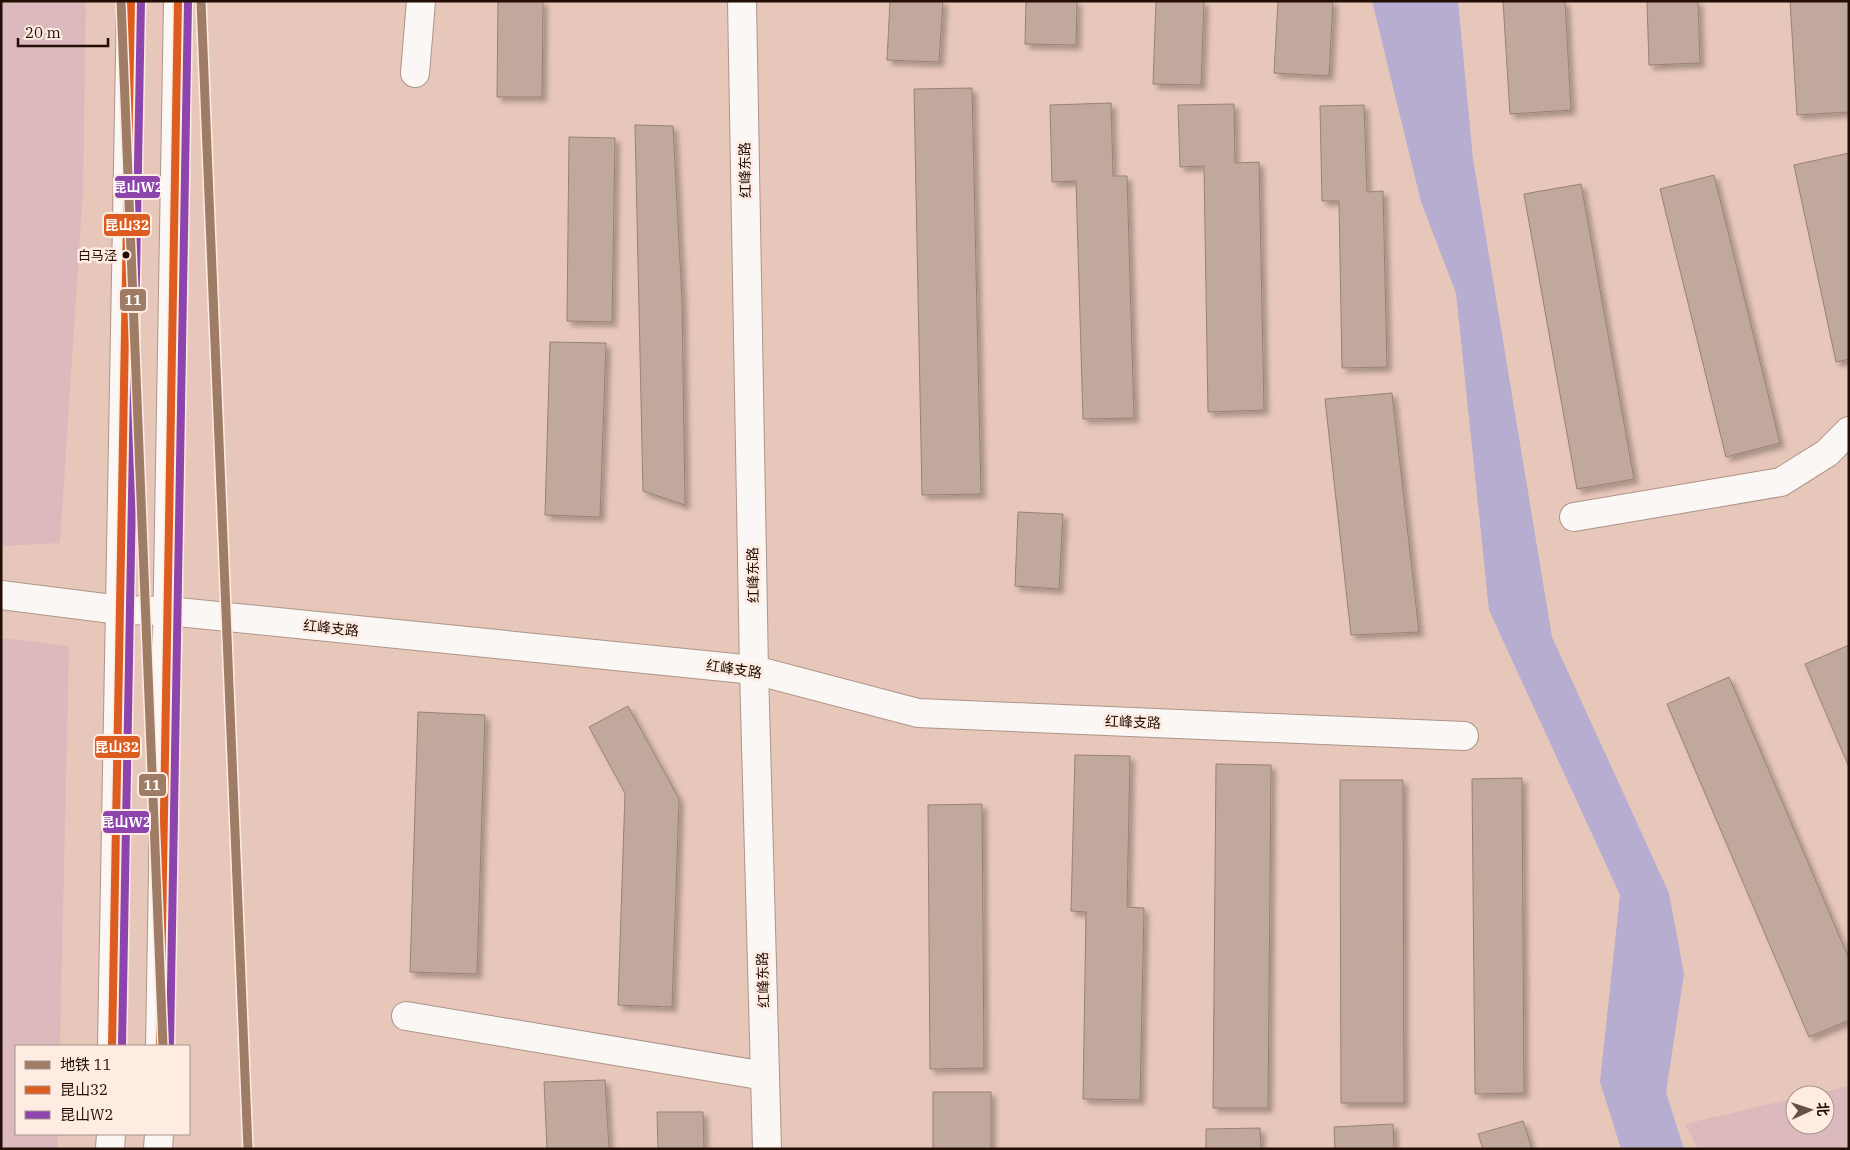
<svg xmlns="http://www.w3.org/2000/svg" width="1850" height="1150" viewBox="0 0 1850 1150" font-family="'IBM Plex Serif','Noto Sans SC',serif">
<style>
.green{fill:#dcb9bd}
.water{fill:#b7add0}
.building{fill:#c1a89d;stroke:#998176;filter:url(#shadow)}
.lines{fill:none;stroke-linecap:round;stroke-linejoin:round}
.minor-casing{stroke:#ad958a;stroke-width:30}
.major-casing{stroke:#ad958a;stroke-width:30}
.minor{stroke:#fbf7f4;stroke-width:28}
.major{stroke:#fbf7f4;stroke-width:28}
.bus-1-casing{stroke:#feece3;stroke-width:11}
.bus-2-casing{stroke:#feece3;stroke-width:11}
.bus-1{stroke:#dd5c1f;stroke-width:8}
.bus-2{stroke:#8e44ad;stroke-width:8}
.metro-1-casing{stroke:#feece3;stroke-width:12}
.metro-1{stroke:#9e7c66;stroke-width:9}
.bus-dot{fill:#220e05;stroke:#feece3;stroke-width:2}
.labels{text-anchor:middle;dominant-baseline:central;stroke-width:5;stroke-linejoin:round;paint-order:stroke}
.bus-label{font-size:13px;fill:#220e05;stroke:#feece3;text-anchor:end}
.street-label{font-size:14px;fill:#220e05;stroke:#feece3}
.line-badge{stroke:#feece3;stroke-width:2}
.badge-label{font-size:14px;text-anchor:middle;font-weight:bold;fill:#fff}
</style>
<defs>
<filter id="shadow"><feDropShadow dx="4.5" dy="4.5" stdDeviation="2.5" flood-color="#0004"/></filter>
</defs>
<rect width="100%" height="100%" fill="#e7c7b9"/>
<g class="green">
<path d="M1 1H86L83 190 60 543 1 546Z"/>
<path d="M1 638 69 646 60 1046H16V1134H58V1149H1Z"/>
<path d="M1849 1086V1149H1698L1685 1124 1795 1098V1125H1825V1095H1810Z"/>
</g>
<path class="water" d="M1372 1H1458L1473 159 1552 637 1669 893 1684 974 1666 1092 1684 1149H1621L1600 1082 1620 895 1489 610 1456 293 1421 202Z"/>
<g class="building">
<path d="M498 1H543L542 97H497Z"/>
<path d="M890 1H943L939 62 887 60Z"/>
<path d="M1026 1H1077L1076 45 1025 44Z"/>
<path d="M1156 1H1204L1201 85 1153 84Z"/>
<path d="M1278 1H1333L1329 76 1274 73Z"/>
<path d="M1503 1H1565L1571 110 1510 114Z"/>
<path d="M1647 1H1698L1700 63 1649 65Z"/>
<path d="M1790 1H1849V112L1797 115Z"/>
<path d="M972 88 981 494 922 495 914 89Z"/>
<path d="M1111 103 1113 176H1127L1134 418 1083 419 1076 181 1052 182 1050 105Z"/>
<path d="M1234 104 1235 163 1259 162 1264 410 1208 412 1204 166 1180 167 1178 105Z"/>
<path d="M1364 105 1367 192 1383 191 1387 367 1342 368 1339 201H1322L1320 106Z"/>
<path d="M635 125 673 126 682 300 685 505 643 491Z"/>
<path d="M569 137 615 138 612 322 567 321Z"/>
<path d="M1849 153V359L1836 362 1794 165Z"/>
<path d="M1714 175 1780 443 1726 457 1660 189Z"/>
<path d="M1581 184 1634 479 1577 489 1524 194Z"/>
<path d="M550 342 606 343 600 517 545 515Z"/>
<path d="M1392 393 1419 632 1351 635 1325 399Z"/>
<path d="M1018 512 1063 514 1059 589 1015 586Z"/>
<path d="M1849 645V767L1805 664Z"/>
<path d="M1729 677 1849 959V1020L1809 1037 1667 704Z"/>
<path d="M628 706 679 799 672 1007 618 1005 625 793 589 727Z"/>
<path d="M418 712 485 715 477 974 410 972Z"/>
<path d="M1075 755 1130 756 1127 907 1144 908 1140 1100 1083 1099 1086 912 1071 911Z"/>
<path d="M1216 764 1271 765 1268 1108H1213Z"/>
<path d="M1522 778 1524 1093 1475 1094 1472 779Z"/>
<path d="M1340 780H1403L1404 1103H1341Z"/>
<path d="M982 804 984 1068 930 1069 928 805Z"/>
<path d="M605 1080 609 1149H547L544 1082Z"/>
<rect x="933" y="1092" width="58" height="57"/>
<path d="M657 1112H703L704 1149H658Z"/>
<path d="M1523 1121 1532 1149H1483L1478 1134Z"/>
<path d="M1393 1124 1394 1149H1335L1334 1127Z"/>
<path d="M1260 1128 1261 1149H1206V1129Z"/>
</g>
<g class="lines">
<defs>
<g id="minor">
<path d="M742 1 754 670 767 1149"/>
<path d="M415 73 421 1"/>
<path d="M1574 517 1781 482 1827 453 1849 431"/>
<path d="M1 595 120 610 168 611 754 670 918 713 1464 736"/>
<path d="M406 1016 765 1076"/>
</g>
<g id="major">
<path d="M112 1046 131 1"/>
<path d="M160 1046 178 1"/>
<path d="M110 1149 111 1134"/>
<path d="M158 1149 159 1134"/>
</g>
</defs>
<use href="#minor" class="minor-casing"/>
<use href="#major" class="major-casing"/>
<use href="#minor" class="minor"/>
<use href="#major" class="major"/>
<defs>
<g id="bus-1">
<path d="M112 1046 131 1"/>
<path d="M160 1046 178 1"/>
</g>
<g id="bus-2">
<path d="M122 1046 141 1"/>
<path d="M170 1046 188 1"/>
</g>
</defs>
<use href="#bus-1" class="bus-1-casing"/>
<use href="#bus-2" class="bus-2-casing"/>
<use href="#bus-1" class="bus-1"/>
<use href="#bus-2" class="bus-2"/>
<defs>
<g id="metro-1">
<path d="M121 1 163 1046"/>
<path d="M201 1 248 1149"/>
</g>
</defs>
<use href="#metro-1" class="metro-1-casing"/>
<use href="#metro-1" class="metro-1"/>
</g>
<circle class="bus-dot" cx="126" cy="255" r="4.5"/>
<g class="labels">
<g class="bus-label">
<text x="117" y="255">白马泾</text>
</g>
<g class="street-label">
<text transform="translate(745 170) rotate(-91)">红峰东路</text>
<text transform="translate(753 575) rotate(-91)">红峰东路</text>
<text transform="translate(331 628) rotate(6)">红峰支路</text>
<text transform="translate(734 669) rotate(8)">红峰支路</text>
<text transform="translate(1133 722) rotate(2)">红峰支路</text>
<text transform="translate(763 980) rotate(-92)">红峰东路</text>
</g>
</g>
<g class="line-badge">
<rect x="114" y="175" width="47" height="24" rx="5" fill="#8e44ad"/>
<rect x="103" y="213" width="48" height="24" rx="5" fill="#dd5c1f"/>
<rect x="119" y="288" width="28" height="24" rx="5" fill="#9e7c66"/>
<rect x="94" y="735" width="47" height="24" rx="5" fill="#dd5c1f"/>
<rect x="138" y="773" width="29" height="24" rx="5" fill="#9e7c66"/>
<rect x="102" y="810" width="48" height="24" rx="5" fill="#8e44ad"/>
</g>
<g class="badge-label">
<text x="138" y="192">昆山W2</text>
<text x="127" y="230">昆山32</text>
<text x="133" y="305">11</text>
<text x="117" y="752">昆山32</text>
<text x="152" y="790">11</text>
<text x="126" y="827">昆山W2</text>
</g>
<rect width="1850" height="1150" fill="none" stroke="#220e05" stroke-width="5"/>
<rect x="15" y="1045" width="175" height="90" fill="#feece3" stroke="#a6938a"/>
<rect x="25" y="1061" width="25" height="8" fill="#9e7c66" stroke="#a6938a"/>
<text x="60" y="1070" font-size="15" fill="#220e05">地铁 11</text>
<rect x="25" y="1086" width="25" height="8" fill="#dd5c1f" stroke="#a6938a"/>
<text x="60" y="1095" font-size="15" fill="#220e05">昆山32</text>
<rect x="25" y="1111" width="25" height="8" fill="#8e44ad" stroke="#a6938a"/>
<text x="60" y="1120" font-size="15" fill="#220e05">昆山W2</text>
<g transform="translate(1810 1110) rotate(87)"><circle r="24" fill="#feece3" stroke="#a6938a"/>
<path d="M0-4L9 19L0 12L-9 19Z" fill="#674f44"/>
<text y="-8" font-size="14" font-weight="bold" text-anchor="middle" fill="#220e05">北</text>
</g>
<path d="M18 38v8h90v-8" fill="none" stroke="#220e05" stroke-width="2.5"/>
<text x="25" y="38" font-size="15" fill="#220e05" stroke="#feece3" stroke-width="4" paint-order="stroke">20 m</text>
</svg>
